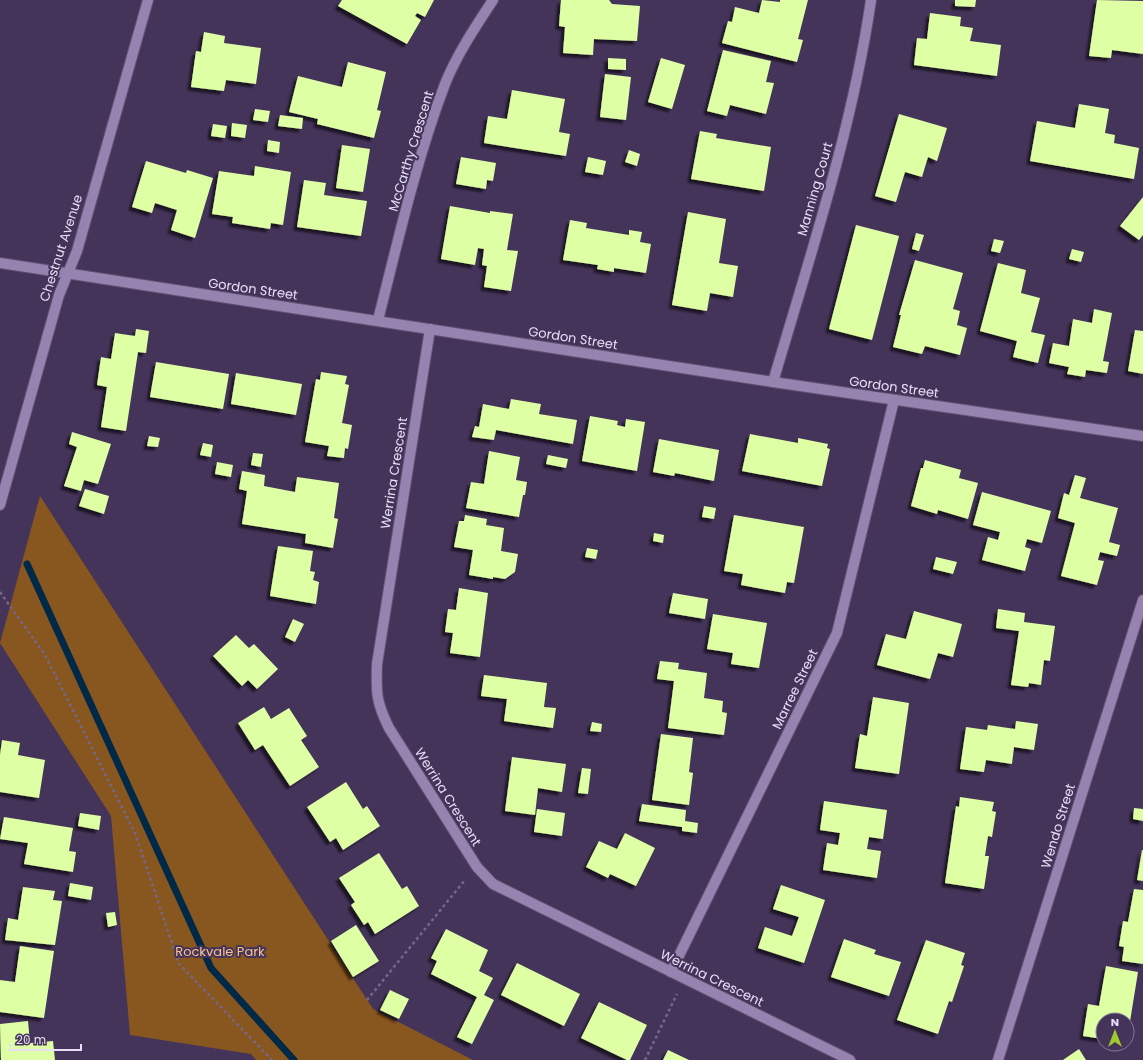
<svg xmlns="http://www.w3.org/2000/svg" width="1143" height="1060" viewBox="0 0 1143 1060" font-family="Poppins,sans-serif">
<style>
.green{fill:#88561f}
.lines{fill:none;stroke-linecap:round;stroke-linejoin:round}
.stream{stroke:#002947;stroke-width:7}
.building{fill:#dfffa5;filter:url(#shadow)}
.minor-casing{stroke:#615172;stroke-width:12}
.path{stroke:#766789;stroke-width:2.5;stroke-dasharray:3 3;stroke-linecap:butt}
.minor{stroke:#9683af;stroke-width:10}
.labels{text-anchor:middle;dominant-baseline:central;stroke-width:4;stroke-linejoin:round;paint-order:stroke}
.street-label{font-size:13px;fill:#e8def6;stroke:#45345a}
.park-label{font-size:13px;fill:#f7c290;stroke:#45345a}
</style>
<defs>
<filter id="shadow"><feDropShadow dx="-3.5" dy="3.5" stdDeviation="1" flood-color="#0009"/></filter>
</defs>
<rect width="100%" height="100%" fill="#45345a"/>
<path class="green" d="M40 496 373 1009 473 1060H256L251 1054 130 1035 111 816 0 643Z"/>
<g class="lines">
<path class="stream" d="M27 564 211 968 294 1060"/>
</g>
<g class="building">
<path d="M342 0H434L425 17 417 13 415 16 421 20 407 44 338 6Z"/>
<path d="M561 0H609L612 4 640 6 637 41 594 39 593 55 563 53 565 27 559 26Z"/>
<path d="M762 0 780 2V0H808L798 39 803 40 797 62 722 43 728 21 732 22 735 7 759 13Z"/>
<path d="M955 0H976L975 7 955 6Z"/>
<path d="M1097 0 1143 1V54L1112 50 1111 58 1089 56Z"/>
<path d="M930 13 961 17 960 26 973 28 970 41 1001 45 997 76 914 65 917 38 927 39Z"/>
<path d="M204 32 225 36 224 43 261 48 256 84 226 80 224 91 191 87 196 51 201 52Z"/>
<path d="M723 50 771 61 766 82 774 83 766 114 730 105 727 116 707 111Z"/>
<path d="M608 58 626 59V70L608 69Z"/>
<path d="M661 58 685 65 672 109 648 102Z"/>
<path d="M348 62 386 72 377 110 381 111 374 138 317 124 318 119 289 112 298 76 342 87Z"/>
<path d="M605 74 631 77 626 120 600 117Z"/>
<path d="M512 90 565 99 559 132 570 134 566 156 484 143 488 116 507 119Z"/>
<path d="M1079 104 1109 109 1105 133 1115 135 1114 143 1139 148 1134 179 1030 161 1037 121 1075 128Z"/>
<path d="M255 109 270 111 268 122 253 120Z"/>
<path d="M899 114 947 128 937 161 928 157 922 177 905 172 896 202 875 196Z"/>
<path d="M280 115 303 118 302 129 278 126Z"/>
<path d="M232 123 247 125 245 138 231 136Z"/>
<path d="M213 124 227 126 225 138 211 136Z"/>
<path d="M700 131 717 134 716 138 771 147 764 191 691 179Z"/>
<path d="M268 140 280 142 279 153 267 151Z"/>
<path d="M342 145 370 149 363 192 336 188Z"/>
<path d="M629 150 640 154 637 166 625 162Z"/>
<path d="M461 157 496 163 493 181 487 180 486 189 456 184Z"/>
<path d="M588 157 606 161 603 175 585 172Z"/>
<path d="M146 161 186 173 187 170 213 178 195 238 171 230 177 210 155 203 152 213 132 207Z"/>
<path d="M255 166 291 172 283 225 271 223 270 229 232 223 233 217 212 214 219 171 254 176Z"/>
<path d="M304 180 326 183 324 195 367 201 361 236 297 227Z"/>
<path d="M1143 197V235L1139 240 1120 226Z"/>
<path d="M450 206 490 213V211L513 214 507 250 518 251 511 291 484 287 487 266 482 265 484 249 478 248 475 265 441 259Z"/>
<path d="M688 212 726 219 719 263 738 266 733 297 710 293 707 311 672 305Z"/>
<path d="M570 220 587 223 586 228 629 235V230L642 232 640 242 651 244 646 273 614 268V272L597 269 598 265 563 260Z"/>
<path d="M856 225 899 236 872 340 829 329Z"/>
<path d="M916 233 924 235 919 251 912 249Z"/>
<path d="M994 239 1004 241 1000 253 991 251Z"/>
<path d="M1072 249 1084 252 1081 262 1069 259Z"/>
<path d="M915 260 963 273 953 309 960 311 957 325 967 328 960 355 925 346 922 354 893 347 901 315H899Z"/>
<path d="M998 263 1026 270 1021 293 1040 298 1031 332 1045 335 1038 363 1013 357 1017 341 980 331Z"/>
<path d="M1094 309 1112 313 1103 361 1109 362 1107 373 1086 370 1085 377 1067 374 1069 367 1049 363 1053 343 1069 346 1073 319 1092 323Z"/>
<path d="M136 329 149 331 146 353 138 352 126 431 101 427 107 387 97 385 101 357 111 359 115 333 135 336Z"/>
<path d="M1135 330 1143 331V374L1128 371Z"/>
<path d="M156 362 229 374 223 409 150 397Z"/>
<path d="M321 372 347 376 345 384 349 385 342 423 352 425 348 449 345 448 344 458 327 456 329 446 305 442 316 379 320 380Z"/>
<path d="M236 373 302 384 296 415 231 404Z"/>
<path d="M511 399 541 404 539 414 577 420 573 444 496 430 494 440 472 437 475 426 479 427 483 404 509 409Z"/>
<path d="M590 416 618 421 617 425 625 427 626 419 645 422 637 471 582 461Z"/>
<path d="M72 432 111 444 98 484 84 480 81 491 64 486 77 447 69 444Z"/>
<path d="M750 434 798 443V438L828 444 827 448 830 449 822 486 742 471Z"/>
<path d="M149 436 160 438 158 447 147 446Z"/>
<path d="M659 439 719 450 714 481 675 473 674 476 653 472Z"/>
<path d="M203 443 213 445 211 457 200 455Z"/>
<path d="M489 451 520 457 516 480 527 482 525 495H523L519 517 466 508 471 482 484 484Z"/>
<path d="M253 453 263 454 261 467 251 465Z"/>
<path d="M548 455 568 459 566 468 546 464Z"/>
<path d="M925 460 961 470 959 478 978 483 968 519 938 510 937 514 911 506 921 468H923Z"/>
<path d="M217 462 233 465 231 477 215 474Z"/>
<path d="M242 471 265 475 264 486 295 492 297 477 339 483 334 518 338 519 333 548 305 543 306 534 242 524 247 491 239 489Z"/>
<path d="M1075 475 1086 478 1080 498 1118 508 1109 542 1120 545 1117 556 1100 552 1098 560 1104 561 1097 585 1061 576 1075 523 1058 518 1064 493 1069 495Z"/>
<path d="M85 489 109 496 104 514 79 506Z"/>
<path d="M982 492 1051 511 1042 543 1027 539 1025 547 1031 549 1025 571 982 560 988 537 998 540 1000 532 973 525Z"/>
<path d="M704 506 716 508 714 519 702 517Z"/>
<path d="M465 515 487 519 486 525 504 528 501 551 518 554 515 572 505 579 493 577V579L469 575 473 550 454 547 459 521H464Z"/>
<path d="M734 515 804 527 794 583 787 582 785 593 741 585 743 574 724 571Z"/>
<path d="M654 533 664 535 663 543 653 541Z"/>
<path d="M278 546 313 551 310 571 315 572 313 580 319 582 316 604 270 596Z"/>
<path d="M587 548 598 550 596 559 585 557Z"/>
<path d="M936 557 957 562 953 574 933 569Z"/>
<path d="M459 588 488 593 480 657 450 653 453 633 445 632 448 609 456 610Z"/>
<path d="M673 593 708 599 705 619 669 613Z"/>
<path d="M998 609 1025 613 1024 622 1055 626 1050 661 1044 660 1041 685 1029 683 1028 687 1011 685 1019 631 996 628Z"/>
<path d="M914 611 962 624 953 657 938 653 930 679 877 665 886 634 906 639Z"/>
<path d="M713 614 767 623 759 668 731 664 733 653 707 649Z"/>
<path d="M293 619 304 624 295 642 285 637Z"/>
<path d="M236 635 249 648 254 644 278 669 257 689 248 680 242 686 213 656Z"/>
<path d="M660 661 679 663 678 669 707 673 704 698 723 701 722 712 727 713 724 735 668 728 674 681 657 679Z"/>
<path d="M484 675 547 683 544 707 556 708 553 728 504 721 507 699 481 696Z"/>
<path d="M873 697 909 703 899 774 855 768 860 734 867 736Z"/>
<path d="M264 707 271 719 289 708 307 736 301 740 319 767 290 786 263 745 255 750 238 723Z"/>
<path d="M1016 721 1038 724 1034 750 1014 747 1012 764 986 760 984 772 960 769 966 727 987 730 988 725 1015 729Z"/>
<path d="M592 722 602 724 601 732 590 731Z"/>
<path d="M661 734 693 738 689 772 693 773 689 805 652 800Z"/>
<path d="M2 740 20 743 18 755 45 760 39 798 0 792V755Z"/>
<path d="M512 757 566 764 562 792 538 788 535 815 505 811Z"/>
<path d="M582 768 591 769 588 794 578 793Z"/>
<path d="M346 782 363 809 367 806 380 826 343 850 336 838 330 842 307 807Z"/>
<path d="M960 797 994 802 992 811 996 812 992 837 988 836 985 856H989L984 889 945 883 956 806 959 807Z"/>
<path d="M824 801 887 810 883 839 869 837 867 849 881 851 877 878 823 870 827 843 838 845 840 833 820 830Z"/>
<path d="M642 804 686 810 685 821 698 823 697 833 682 831V827L639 821Z"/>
<path d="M1134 808 1143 809V821L1133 819Z"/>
<path d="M537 809 565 813 562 836 534 832Z"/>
<path d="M80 813 101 816 99 830 78 826Z"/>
<path d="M4 817 73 828 69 851 76 852 73 872 24 864 28 843 0 839Z"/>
<path d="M625 833 655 848 636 886 610 874 608 878 586 867 599 841 617 849Z"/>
<path d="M1142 850H1143V881L1137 880Z"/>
<path d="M379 853 402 889 407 886 419 906 375 934 368 922 364 925 351 905 355 902 339 878Z"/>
<path d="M70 883 93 887 91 900 68 896Z"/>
<path d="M781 885 825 900 804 963 758 948 765 927 792 936 799 917 773 909Z"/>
<path d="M23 887 55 891 53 900 62 901 55 945 5 940 8 918 18 920Z"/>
<path d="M1134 889 1143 890V964L1122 961 1124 947 1119 946 1123 921 1128 922Z"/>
<path d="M115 912 117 925 108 927 106 913Z"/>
<path d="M356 925 379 961 353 977 331 941Z"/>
<path d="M446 929 488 950 479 971 493 978 484 995 494 1000 472 1044 457 1037 477 997 431 974 437 961 431 958Z"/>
<path d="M844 939 876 950 874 954 901 962 889 996 831 977Z"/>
<path d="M926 940 965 953 961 965 964 966 952 1002 949 1001 938 1034 897 1020Z"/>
<path d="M20 946 54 951 44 1018 0 1012V980L15 982Z"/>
<path d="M517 963 580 994 564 1026 501 995Z"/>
<path d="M1106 966 1138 972 1128 1034 1127 1020H1103V1039L1083 1036 1088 1004 1099 1006Z"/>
<path d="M390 990 409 999 399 1019 380 1010Z"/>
<path d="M599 1002 647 1025 630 1060H627L581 1038Z"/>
<path d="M28 1021 30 1043 53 1041 55 1060H1L0 1024Z"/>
<path d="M1079 1049 1086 1060H1063Z"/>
<path d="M668 1050 689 1060H663Z"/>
</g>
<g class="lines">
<defs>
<g id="minor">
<path d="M0 263 773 382 1143 436"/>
<path d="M378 320C398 241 416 160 445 84 457 54 476 26 493 0"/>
<path d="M430 329 377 664C376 692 376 702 389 728L477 867 493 884 850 1060"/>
<path d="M773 382C810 256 852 130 871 0"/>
<path d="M0 505 59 295 77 251 148 0"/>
<path d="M671 972 837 633 894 400"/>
<path d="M998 1060 1143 600"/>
</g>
</defs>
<use href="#minor" class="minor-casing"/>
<g class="path">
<path d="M0 592 45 655 135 833 179 964 272 1060"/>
<path d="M367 1000 465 880"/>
<path d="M645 1060 677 994"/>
</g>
<use href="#minor" class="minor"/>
</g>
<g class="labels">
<g class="street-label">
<text transform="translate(411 151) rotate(-73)">McCarthy Crescent</text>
<text transform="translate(815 189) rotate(-74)">Manning Court</text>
<text transform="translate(61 248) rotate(-72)">Chestnut Avenue</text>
<text transform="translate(253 289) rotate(8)">Gordon Street</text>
<text transform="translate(573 338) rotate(9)">Gordon Street</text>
<text transform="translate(894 387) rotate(8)">Gordon Street</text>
<text transform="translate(394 473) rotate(-81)">Werrina Crescent</text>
<text transform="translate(795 689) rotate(-64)">Marree Street</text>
<text transform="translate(448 797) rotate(58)">Werrina Crescent</text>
<text transform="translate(1058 826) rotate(-73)">Wendo Street</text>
<text transform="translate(712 978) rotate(26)">Werrina Crescent</text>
</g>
<g class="park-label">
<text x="220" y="951">Rockvale Park</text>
</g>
</g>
<g transform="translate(1115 1032)"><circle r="19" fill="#45345a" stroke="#867898"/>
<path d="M0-3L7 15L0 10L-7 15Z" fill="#9eca2e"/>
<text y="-6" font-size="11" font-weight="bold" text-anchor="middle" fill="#e8def6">N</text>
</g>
<path d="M10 1044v6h71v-6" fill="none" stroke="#e8def6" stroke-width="2"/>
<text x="16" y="1044" font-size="12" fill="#e8def6" stroke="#45345a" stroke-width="3" paint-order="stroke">20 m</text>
</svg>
